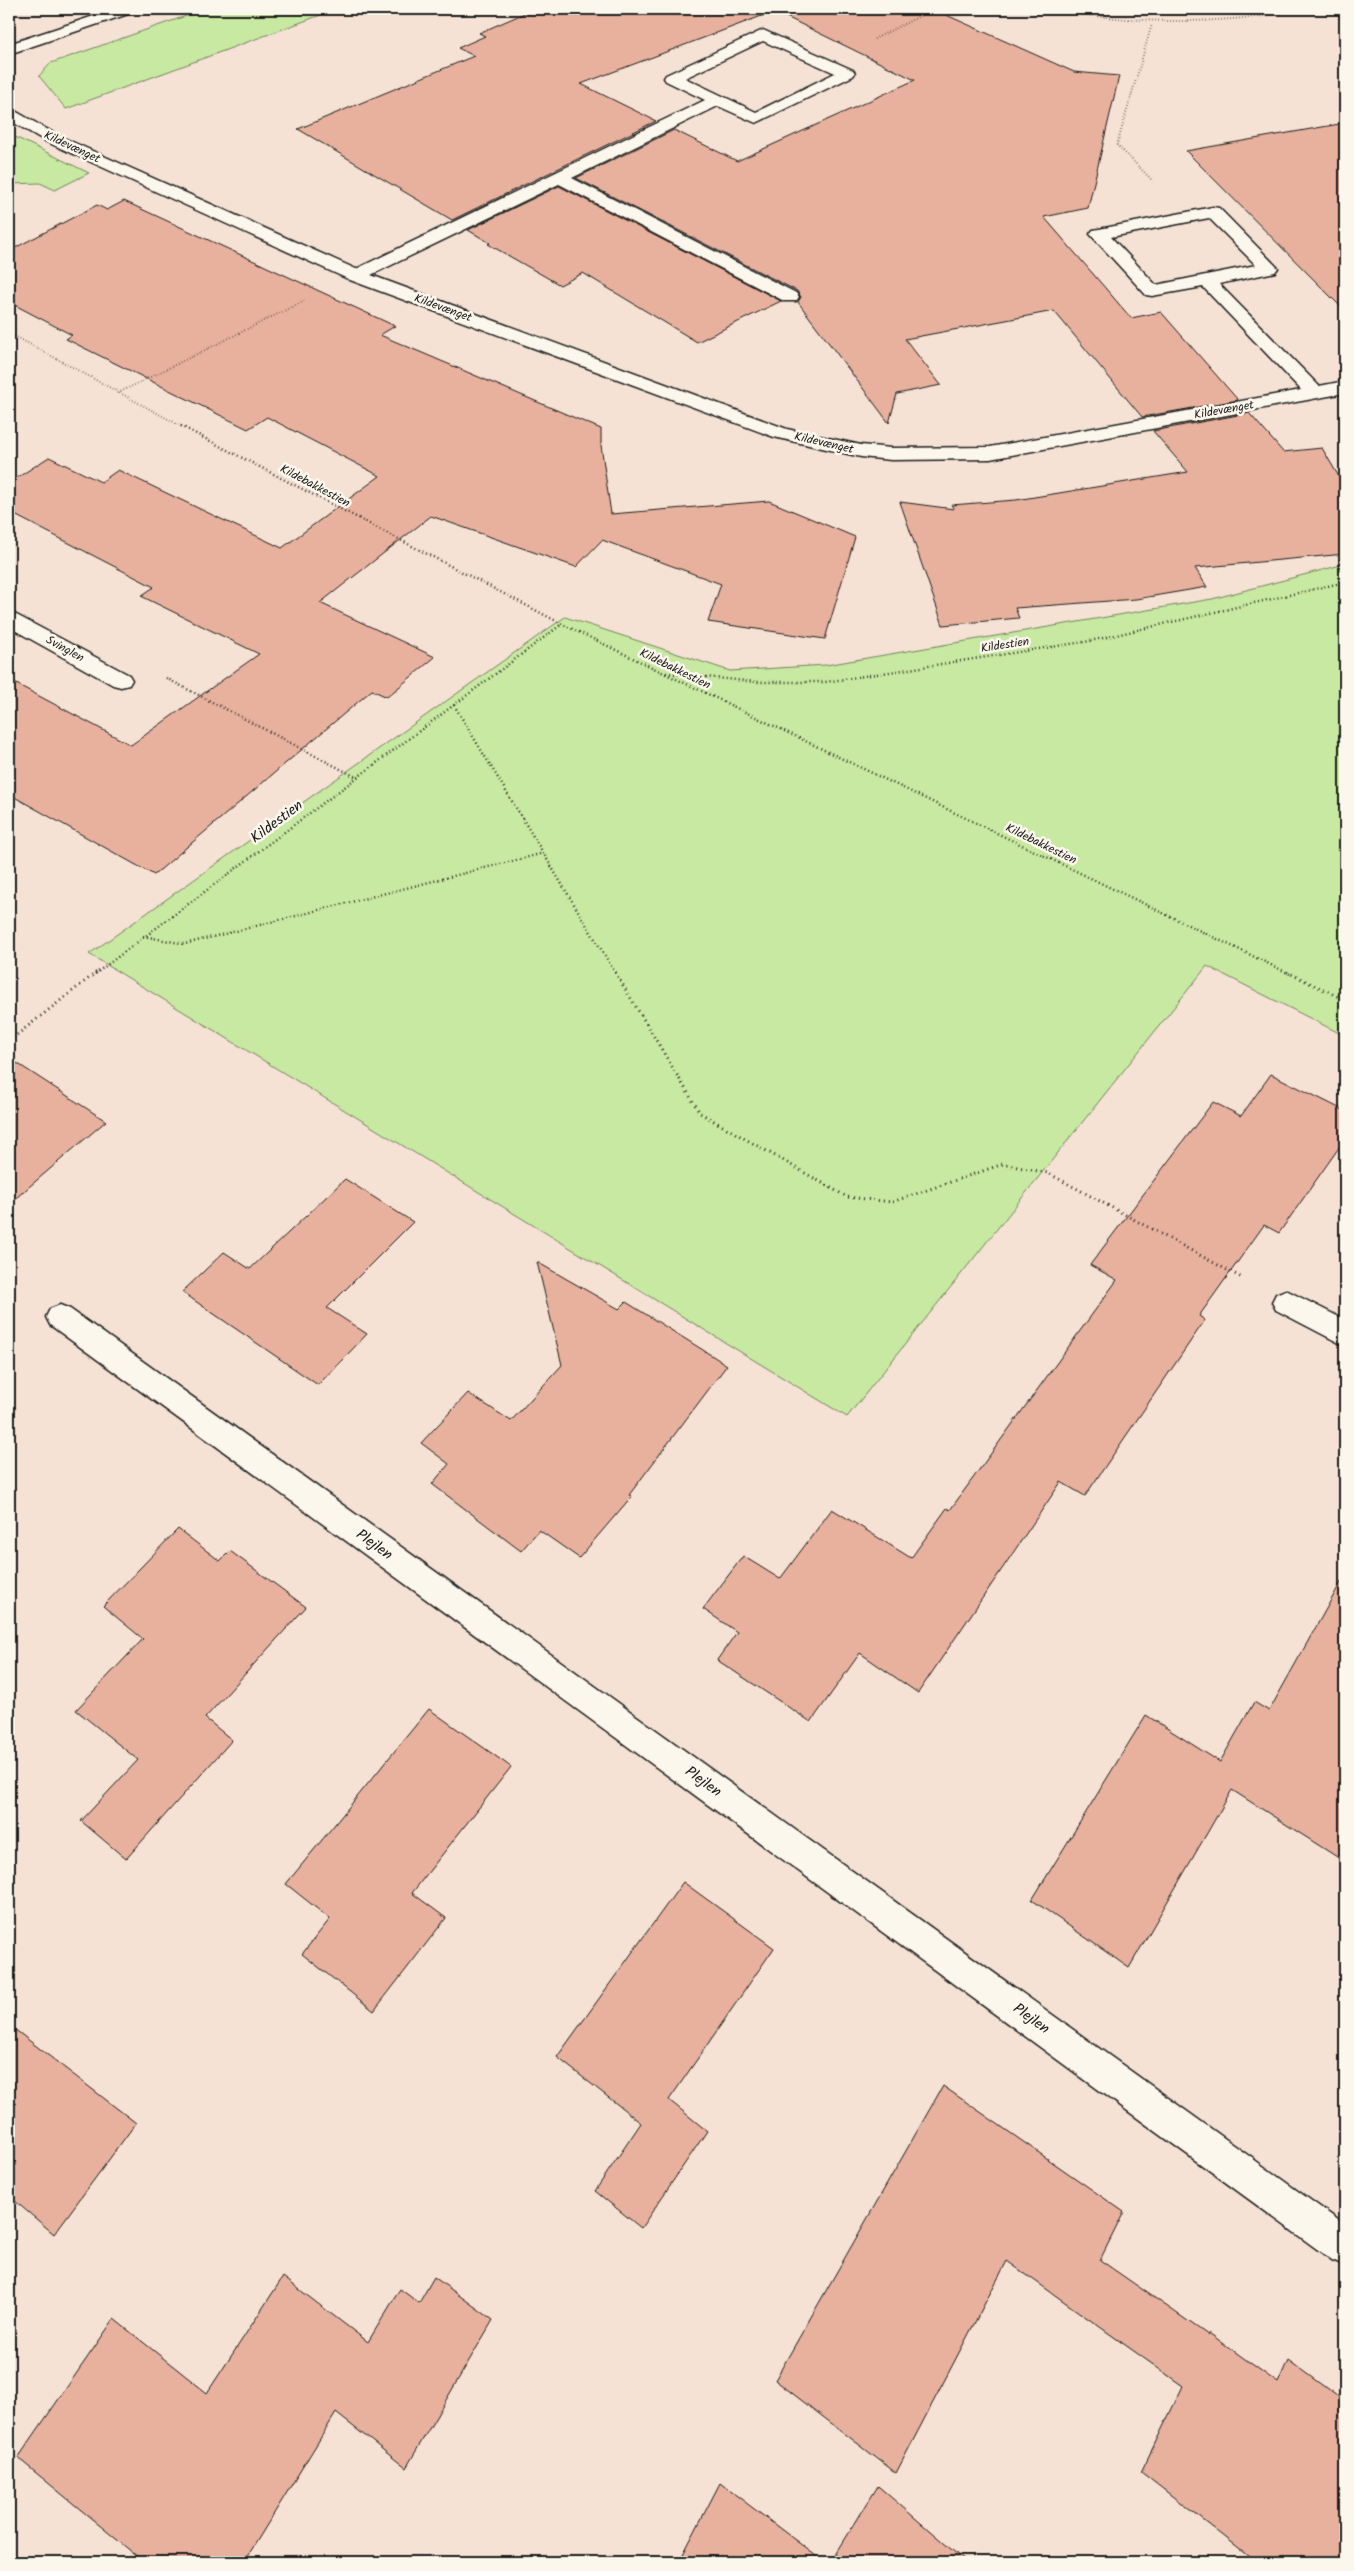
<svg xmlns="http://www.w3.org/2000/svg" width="1354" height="2571" viewBox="0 0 1354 2571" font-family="Kalam,sans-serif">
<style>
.green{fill:#c8e9a1;stroke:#72825e}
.building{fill:#e8b19d;stroke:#1c1c1c}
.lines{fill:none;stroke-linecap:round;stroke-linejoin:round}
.street-casing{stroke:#1c1c1c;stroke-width:3}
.secondary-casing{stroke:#1c1c1c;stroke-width:3}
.path-far2{stroke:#1c1c1c;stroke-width:2;stroke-dasharray:0.5 2.5;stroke-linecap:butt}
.path-far1{stroke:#1c1c1c;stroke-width:2.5;stroke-dasharray:1 3;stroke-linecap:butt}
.path{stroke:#1c1c1c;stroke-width:3;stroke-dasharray:1 4;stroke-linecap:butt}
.street{fill:#fbf7ec;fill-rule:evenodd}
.secondary{fill:#fbf7ec;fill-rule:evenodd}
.labels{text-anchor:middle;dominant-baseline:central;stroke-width:5;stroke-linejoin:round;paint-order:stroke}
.far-street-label{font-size:12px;fill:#1c1c1c;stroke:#fbf7ec}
.street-label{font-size:15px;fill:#1c1c1c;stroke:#fbf7ec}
</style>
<rect width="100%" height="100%" fill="#f5e2d4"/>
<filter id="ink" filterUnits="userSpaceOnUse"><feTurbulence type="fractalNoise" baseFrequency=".02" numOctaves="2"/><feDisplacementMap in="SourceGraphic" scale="10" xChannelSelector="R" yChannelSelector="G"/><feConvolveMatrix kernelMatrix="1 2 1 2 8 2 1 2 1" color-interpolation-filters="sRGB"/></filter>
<g filter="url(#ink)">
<g class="green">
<path d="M206 9H337L66 109 39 76 51 63Z"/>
<path d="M9 134 89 173 55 190 40 183 9 184Z"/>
<path d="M1345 564V1036L1207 966 847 1417 89 954 565 617 730 671 826 665 1212 599Z"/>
</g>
<g class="building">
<path d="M534 9H766L767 14 581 84 656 121 452 220 298 129 474 56 458 48 485 36 479 33Z"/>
<path d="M770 9H933L1074 72 1119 76 1088 208 1044 217 1131 318 1161 312 1238 400 1142 417 1054 311 905 339 941 385 897 394 889 423 798 302 801 297 797 291 576 178 674 130 737 161 915 80Z"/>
<path d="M1345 123V311L1186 151Z"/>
<path d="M559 186 781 301 697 342 583 273 560 285 488 244 490 243 468 230Z"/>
<path d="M124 201 395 326 380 335 601 429V445L611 514 769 501 855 537 825 639 708 622 721 584 602 540 576 567 431 516 320 603 435 657 387 697 372 690 154 875 9 794V680L131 745 259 654 141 596 154 587 9 512V483L49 457 101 482 118 470 282 548 380 476 267 417 248 429 66 339 72 335 9 302V251L97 205 107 210Z"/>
<path d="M1249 413 1283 452 1322 448 1345 487V554L1195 568 1207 587 1136 599 1015 608 1019 618 943 625 900 502 954 509 951 505 1016 500 1188 472 1153 431Z"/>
<path d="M9 1058 106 1121 9 1204Z"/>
<path d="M1271 1074 1345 1111V1139L1279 1233 1264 1225 1199 1316 1205 1320 1085 1496 1061 1482 918 1693 860 1653 811 1722 717 1660 737 1632 703 1609 743 1556 780 1579 832 1509 911 1558 947 1508 950 1510 1117 1280 1090 1265 1213 1102 1241 1116Z"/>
<path d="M345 1179 413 1222 327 1308 367 1334 318 1385 182 1292 224 1252 250 1269Z"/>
<path d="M537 1262 619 1309 626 1302 727 1365 629 1495 632 1496 579 1558 539 1530 521 1551 432 1484 449 1464 421 1443 468 1393 511 1421 562 1365Z"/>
<path d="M178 1529 220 1561 230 1551 306 1607 205 1718 232 1740 126 1859 81 1821 138 1760 76 1710 143 1639 103 1606Z"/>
<path d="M1345 1575V1862L1232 1790 1129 1968 1032 1900 1146 1715 1220 1762 1254 1702 1269 1711Z"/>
<path d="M429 1709 511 1767 412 1893 446 1918 374 2011 302 1954 330 1919 286 1884Z"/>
<path d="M683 1882 774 1948 669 2100 707 2131 641 2228 595 2191 641 2123 557 2057Z"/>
<path d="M9 2025 136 2123 54 2234 9 2196Z"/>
<path d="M943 2086 1124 2212 1100 2260 1208 2335 1209 2333 1278 2383 1288 2360 1345 2402V2562H1257L1141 2472 1183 2386 1007 2261 896 2473 775 2380Z"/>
<path d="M283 2277 368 2342 400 2289 419 2303 434 2277 493 2320 406 2468 336 2413 244 2562H144L18 2458 114 2319 207 2393Z"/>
<path d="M720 2483 824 2562H679Z"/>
<path d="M878 2486 966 2562H831Z"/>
</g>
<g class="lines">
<defs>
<g id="street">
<path d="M763 30 853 70 855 73 853 76 756 123 718 106 572 178 796 293 799 297 796 301H784L559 184 371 275 787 429 861 445 891 448 990 447 1301 390 1203 287 1152 296 1146 295 1090 234 1093 230 1099 229 1213 207 1219 208 1278 268 1275 272 1219 284 1319 386 1345 381V393L990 459 891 460 861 457 774 437 350 280 47 142 9 120V109L15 111 59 136 356 269 705 100 666 81 664 78 666 75ZM763 41 835 73 756 112 685 78ZM1209 218 1256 265 1156 285 1111 237Z"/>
<path d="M9 611 129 675 132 680 129 685 121 687 113 685 9 627Z"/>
<path d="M1286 1290 1345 1320V1346L1276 1310 1272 1302 1276 1294Z"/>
<path d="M60 1305 70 1309 1345 2225V2265L1332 2260 50 1325 46 1317 50 1309Z"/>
</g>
<path id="secondary" d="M115 9H136L134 12 9 54V44Z"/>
</defs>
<use href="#street" class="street-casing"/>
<use href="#secondary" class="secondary-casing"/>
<g class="path-far2">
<path d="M1048 9C1135 24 1218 26 1305 9"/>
<path d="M874 39 934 9"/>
<path d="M1151 179 1117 145 1152 24"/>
<path d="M9 333 183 427"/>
<path d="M118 393 304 301"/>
</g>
<g class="path-far1">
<path d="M181 426 562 624 1290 974"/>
<path d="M666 673 756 682H825L1090 641 1345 582"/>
<path d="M166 678 356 777"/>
<path d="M454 705 616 974"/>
<path d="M143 936 185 944 544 853"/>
<path d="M95 974 562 624"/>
</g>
<g class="path">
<path d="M615 972 700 1113 847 1197 892 1202 1003 1164 1048 1173 1242 1278"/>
<path d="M1287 972 1345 1000"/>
<path d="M9 1041 97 972"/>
</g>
<use href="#street" class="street"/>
<use href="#secondary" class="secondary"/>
</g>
</g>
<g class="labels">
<g class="far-street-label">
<text transform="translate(72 147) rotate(25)">Kildevænget</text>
<text transform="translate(443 308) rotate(20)">Kildevænget</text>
<text transform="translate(1224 410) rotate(-10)">Kildevænget</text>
<text transform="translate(824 443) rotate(13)">Kildevænget</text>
<text transform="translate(315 486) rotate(28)">Kildebakkestien</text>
<text transform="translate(1005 645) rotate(-9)">Kildestien</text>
<text transform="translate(65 649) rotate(29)">Svinglen</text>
<text transform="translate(675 669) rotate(26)">Kildebakkestien</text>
<text transform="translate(1041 844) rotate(26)">Kildebakkestien</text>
</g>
<g class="street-label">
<text transform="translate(277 822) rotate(-37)">Kildestien</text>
<text transform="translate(374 1545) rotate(36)">Plejlen</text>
<text transform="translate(703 1782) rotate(36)">Plejlen</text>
<text transform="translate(1031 2019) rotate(36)">Plejlen</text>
</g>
</g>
<rect width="1354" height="2571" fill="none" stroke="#fbf7ec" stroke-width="30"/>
<rect x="15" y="15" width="1324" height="2541" fill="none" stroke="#1c1c1c" stroke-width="2" filter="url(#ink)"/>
</svg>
